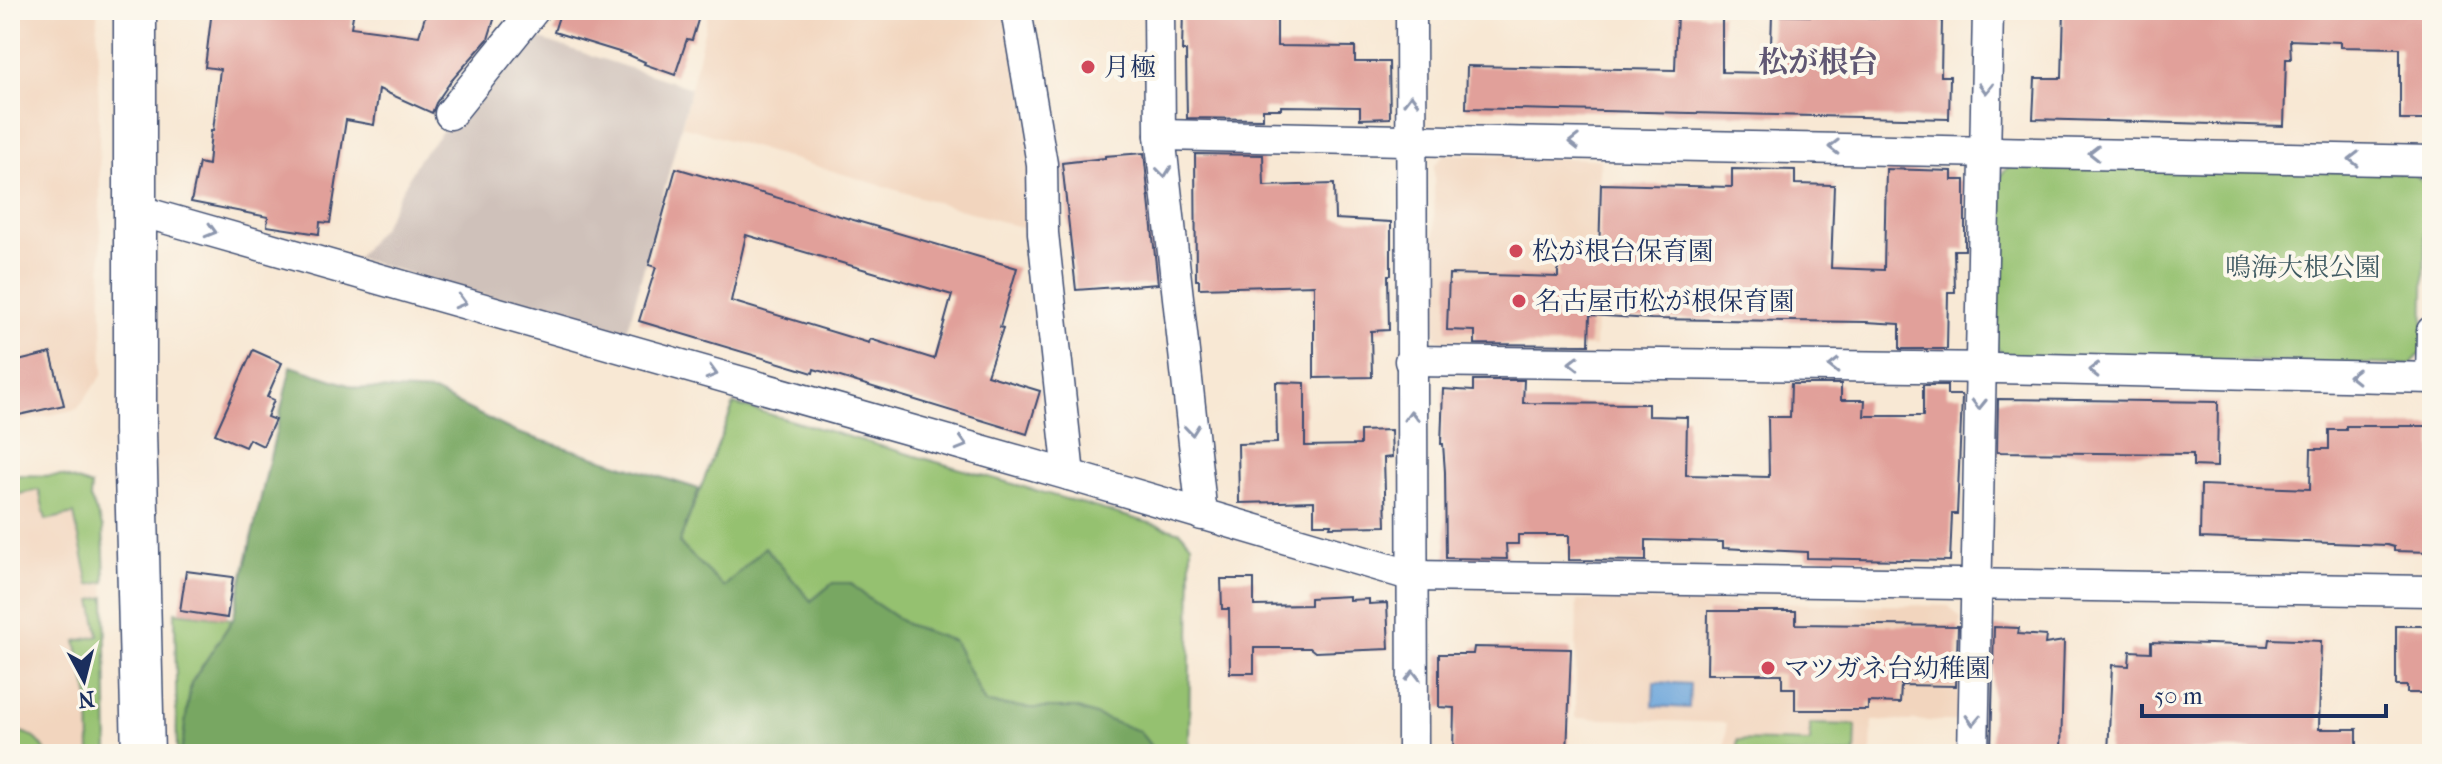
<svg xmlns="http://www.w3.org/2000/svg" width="2442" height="764" viewBox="0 0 2442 764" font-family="'IM FELL French Canon','Noto Serif JP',serif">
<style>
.built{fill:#f2d5be}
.industrial{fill:#cfc1ba}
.green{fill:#95c16f;stroke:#587866;stroke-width:2}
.forest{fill:#78a762;stroke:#4a6b60;stroke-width:2}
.water{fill:#6ba4da;stroke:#436a9c;stroke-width:2}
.building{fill:#e1a09a;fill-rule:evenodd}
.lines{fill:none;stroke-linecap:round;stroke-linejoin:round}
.street-casing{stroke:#3c4b70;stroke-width:33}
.secondary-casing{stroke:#3c4b70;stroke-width:45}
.street{stroke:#fff;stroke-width:30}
.secondary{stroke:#fff;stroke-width:42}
.oneway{stroke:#8d97ae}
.poi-dot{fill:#d1495b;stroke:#fbf7ec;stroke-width:3}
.labels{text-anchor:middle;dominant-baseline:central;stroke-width:8;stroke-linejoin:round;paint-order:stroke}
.poi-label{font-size:26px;fill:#1b2f5e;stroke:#fbf7ec;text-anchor:start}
.park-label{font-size:26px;fill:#405b63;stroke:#fbf7ec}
.quarter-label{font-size:30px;font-weight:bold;fill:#605773;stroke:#fbf7ec}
</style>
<rect width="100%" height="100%" fill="#fbf7ec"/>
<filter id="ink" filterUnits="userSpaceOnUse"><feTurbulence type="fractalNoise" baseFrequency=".0125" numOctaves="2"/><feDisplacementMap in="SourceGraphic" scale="16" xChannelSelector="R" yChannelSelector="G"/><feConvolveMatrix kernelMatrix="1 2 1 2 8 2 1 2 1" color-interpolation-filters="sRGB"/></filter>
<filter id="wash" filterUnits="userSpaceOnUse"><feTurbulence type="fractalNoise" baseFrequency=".006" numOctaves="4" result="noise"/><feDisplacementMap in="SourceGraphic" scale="32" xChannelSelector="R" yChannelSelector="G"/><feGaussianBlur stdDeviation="1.8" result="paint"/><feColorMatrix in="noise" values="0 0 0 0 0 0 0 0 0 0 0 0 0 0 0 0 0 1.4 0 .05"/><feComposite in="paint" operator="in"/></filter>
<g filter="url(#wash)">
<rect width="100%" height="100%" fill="#f8e8d4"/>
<g class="built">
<path d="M10 10H97L103 374 77 409 10 424Z"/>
<path d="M709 10H1009L1036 164 1033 231 682 126Z"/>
<path d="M1444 154 1600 159 1595 347 1446 345 1435 336 1434 166Z"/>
<path d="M10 475 63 476 91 486 90 498 103 528 108 754H10Z"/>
<path d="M1577 600 1949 606 1961 619 1958 721H1872L1871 754H1725L1726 723 1575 718Z"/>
</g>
<path class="industrial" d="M525 34 691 88 626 336 356 258 383 226 418 160Z"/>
<g class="green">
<path d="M2010 165 2414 173 2426 186 2423 351 2410 365 2004 356 1996 346 1998 178Z"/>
<path d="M734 404 1181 532 1191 544 1189 754H1157L1139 731 1030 708 985 703 954 642 906 624 869 599 850 583H833L811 601 724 588 679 543Z"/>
<path d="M10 475 63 476 91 486 90 498 103 528 105 582 89 585 74 514 46 520 39 490 10 496Z"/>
<path d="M105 597 108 754H90L89 698 76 641 99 636 92 600Z"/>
<path d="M175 612 233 619 191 683 181 754H177Z"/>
<path d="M1810 724 1856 725 1855 754H1737V740L1810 742Z"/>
<path d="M10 731C28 731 40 738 47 754H10Z"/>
</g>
<path class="forest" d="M291 366 358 388 434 392 515 432 699 489 679 543 724 587 765 547 811 601 833 583H850L869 599 906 624 954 641 985 703 1030 708H1076L1139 731 1157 754H181L191 683 233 619Z"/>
<path class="water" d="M1654 682 1690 684 1689 708 1653 706Z"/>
<g id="blocks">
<g class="building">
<path d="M212 10H354L351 27 419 36 427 10H497L488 39 451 81 436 103 432 113 379 89 374 125 346 120 330 223 320 222 319 234 267 226 268 217 191 202 199 163 208 165 211 131H213L220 69 205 67Z"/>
<path d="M561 10H701L692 40 687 39 675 75 644 64 645 62 629 55 554 32Z"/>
<path d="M1183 10H1277V46L1355 47V62H1389L1390 118 1360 119V107L1281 106V109H1263V119L1187 118 1186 51H1182Z"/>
<path d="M2064 10H2432L2429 120H2400V48L2340 47V42L2290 40 2291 59H2286L2284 126 2033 119 2035 78H2062Z"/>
<path d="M1677 13 1722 15V72L1770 73 1772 15 1942 19 1941 76H1950L1949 119 1466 108 1467 66 1675 70Z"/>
<path d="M1144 153 1158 284 1076 290 1062 163 1105 158V156Z"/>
<path d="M1195 154 1263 155 1264 186 1334 184 1335 219 1391 222V275H1388L1389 330 1371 331 1372 377 1314 378V285L1199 288V280H1196Z"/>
<path d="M676 168 1017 268 1000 327 1003 328 987 375 1040 391 1027 434 814 369 813 373 639 321 656 267 649 265ZM746 235 952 295 934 359 870 339 869 343 731 301Z"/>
<path d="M1732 169 1795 170V184L1834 185 1831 268 1884 270 1886 169 1952 171V180H1965V250H1954L1955 292H1948L1947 349H1900V324L1866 322 1651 319 1590 315 1589 345 1475 344V331L1447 330 1449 274 1558 277V254L1599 255 1601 184 1732 187Z"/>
<path d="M253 350 282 363 267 397 274 400 267 417 275 420 263 446 249 439 245 447 215 434Z"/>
<path d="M51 353 64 405 10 417V363Z"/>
<path d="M1473 380H1524L1523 403 1648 404V416L1687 417 1686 475 1769 477 1768 417H1790L1791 384H1841V400H1865L1864 416H1923V385H1947V395H1961L1962 398 1957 514H1952L1950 561 1807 558V552L1723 548V542L1646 540V561L1569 560V535H1518V544H1506L1507 559 1446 558 1445 472 1443 444H1441L1443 389 1473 391Z"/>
<path d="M1276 382 1305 383V446L1360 445V431L1391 430 1392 457 1384 458 1386 526 1330 527 1331 524H1314V501L1239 503 1238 444 1277 443Z"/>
<path d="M1998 399 2218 402 2217 467 2193 466V454L1997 452Z"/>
<path d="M2346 426H2432V552L2394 551V547L2387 545 2200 538 2201 485 2310 489 2311 449H2329V430H2346Z"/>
<path d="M186 571 233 577 227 618 180 611Z"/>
<path d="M1221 579H1254V606L1310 605V598L1349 596V600L1369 599V604L1387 603 1389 649 1315 652 1310 648H1254V673H1230L1229 609H1222Z"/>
<path d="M1708 611H1796V624L1958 626 1956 686 1901 685 1900 703 1868 702V710H1795V688H1782V674H1707Z"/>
<path d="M2396 626H2432V693H2407V686H2396Z"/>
<path d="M1994 627 2019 628 2018 634 2046 636 2045 644 2064 641 2061 750 2017 749V753L1991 752Z"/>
<path d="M2269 639 2321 641 2319 729H2357V754H2252V750H2189V754H2108L2112 665 2129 666 2130 651 2151 652V642L2268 646Z"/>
<path d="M1474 647 1571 649 1567 754H1453L1454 708 1439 707V654H1473Z"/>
</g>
</g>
</g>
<g filter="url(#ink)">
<use href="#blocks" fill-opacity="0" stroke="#3c4b70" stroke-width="2"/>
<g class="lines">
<defs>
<g id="street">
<path d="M1016 10 1042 164 1043 233 1069 475"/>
<path d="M1159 10 1160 135 1202 515"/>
<path d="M1411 10 1413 754"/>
<path d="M450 114 534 10"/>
<path d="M1160 135 2432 161"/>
<path d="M136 210 1069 475 1413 576 2432 591"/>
<path d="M1410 361 1996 368 2432 378"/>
<path d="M2431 378 2432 331"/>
<path d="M1973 754 1988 10"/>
</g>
<path id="secondary" d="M135 10V430L143 754"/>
</defs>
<use href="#street" class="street-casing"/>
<use href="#secondary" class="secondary-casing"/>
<use href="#street" class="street"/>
<use href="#secondary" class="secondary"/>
</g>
<defs><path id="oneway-chevron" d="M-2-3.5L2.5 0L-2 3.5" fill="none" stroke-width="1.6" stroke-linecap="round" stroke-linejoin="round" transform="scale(2)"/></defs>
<g class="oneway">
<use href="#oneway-chevron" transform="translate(1986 88) rotate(91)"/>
<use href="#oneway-chevron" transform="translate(1411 100) rotate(-90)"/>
<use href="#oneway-chevron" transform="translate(1574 142) rotate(-179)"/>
<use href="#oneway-chevron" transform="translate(1834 147) rotate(-179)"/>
<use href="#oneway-chevron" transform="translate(2094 153) rotate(-179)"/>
<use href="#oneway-chevron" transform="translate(2354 159) rotate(-179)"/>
<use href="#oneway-chevron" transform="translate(1164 172) rotate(84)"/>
<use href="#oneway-chevron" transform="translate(211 231) rotate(16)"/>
<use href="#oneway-chevron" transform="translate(461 302) rotate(16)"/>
<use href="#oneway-chevron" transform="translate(1574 363) rotate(-179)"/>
<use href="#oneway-chevron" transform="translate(1834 366) rotate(-179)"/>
<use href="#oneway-chevron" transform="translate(2094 370) rotate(-179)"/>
<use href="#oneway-chevron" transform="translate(712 373) rotate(16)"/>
<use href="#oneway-chevron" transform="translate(2354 376) rotate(-179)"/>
<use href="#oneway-chevron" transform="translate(1979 404) rotate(91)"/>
<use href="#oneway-chevron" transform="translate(1411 416) rotate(-91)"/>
<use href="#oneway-chevron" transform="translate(1192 430) rotate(84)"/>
<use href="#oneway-chevron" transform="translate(962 444) rotate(16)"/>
<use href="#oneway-chevron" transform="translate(1413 676) rotate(-90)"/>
<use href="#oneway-chevron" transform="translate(1973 720) rotate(92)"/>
</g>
</g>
<g class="poi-dot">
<circle cx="1088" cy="67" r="8"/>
<circle cx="1516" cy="251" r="8"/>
<circle cx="1519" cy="301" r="8"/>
<circle cx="1768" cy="668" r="8"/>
</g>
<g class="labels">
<g class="poi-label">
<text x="1104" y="67">月極</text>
<text x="1532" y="251">松が根台保育園</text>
<text x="1535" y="301">名古屋市松が根保育園</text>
<text x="1784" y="668">マツガネ台幼稚園</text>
</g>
<g class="park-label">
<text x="2303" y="267">鳴海大根公園</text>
</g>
<g class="quarter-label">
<text x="1818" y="62">松が根台</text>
</g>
</g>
<rect width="2442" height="764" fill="none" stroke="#fbf7ec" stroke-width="40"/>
<g transform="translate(84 680) rotate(173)" stroke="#fbf7ec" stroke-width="6" paint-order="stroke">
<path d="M0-6L14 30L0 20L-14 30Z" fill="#1b2f5e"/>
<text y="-12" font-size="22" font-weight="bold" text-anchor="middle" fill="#1b2f5e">N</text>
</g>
<path d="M2142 704v12h244v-12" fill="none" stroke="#1b2f5e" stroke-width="4"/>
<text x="2154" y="704" font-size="24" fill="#1b2f5e" stroke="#fbf7ec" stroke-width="6" paint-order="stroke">50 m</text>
</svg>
